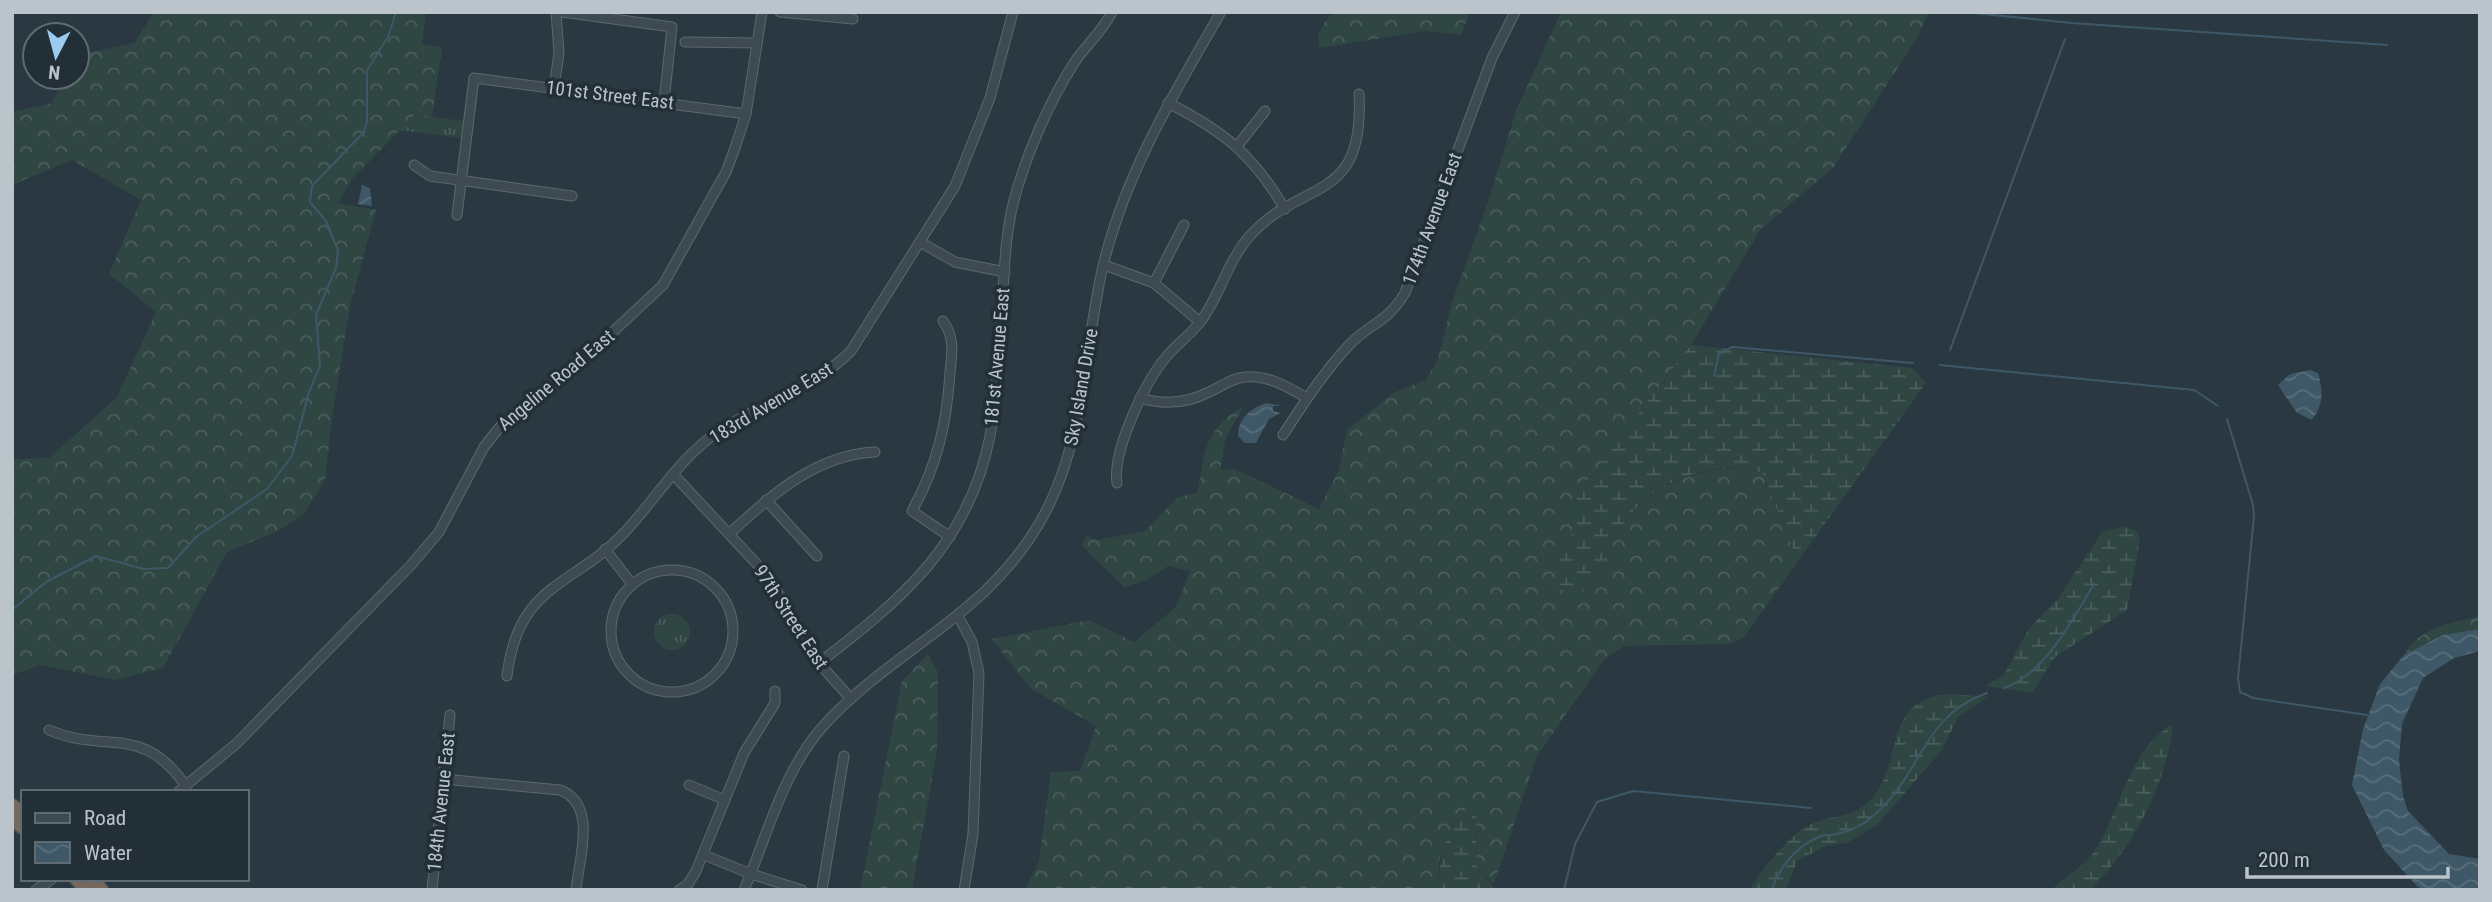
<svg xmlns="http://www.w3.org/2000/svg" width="2492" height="902" viewBox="0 0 2492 902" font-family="'Roboto Condensed',sans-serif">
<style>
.forest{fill:url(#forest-crowns)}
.wetland{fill:url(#wetland-marsh)}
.park{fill:url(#park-tufts)}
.water{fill:url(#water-waves)}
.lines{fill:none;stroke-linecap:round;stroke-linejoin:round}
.stream{stroke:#3f5867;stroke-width:2}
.minor-casing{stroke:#5c676f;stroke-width:11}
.highway-casing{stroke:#48545c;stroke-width:15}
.minor{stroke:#3e4a51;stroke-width:9}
.highway{stroke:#77675c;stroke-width:12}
.labels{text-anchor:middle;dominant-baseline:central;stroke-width:7;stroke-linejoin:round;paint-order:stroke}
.street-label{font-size:19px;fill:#bbc4cb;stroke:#222f37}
</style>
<defs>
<pattern id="forest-crowns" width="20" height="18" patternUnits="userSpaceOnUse" patternTransform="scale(1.75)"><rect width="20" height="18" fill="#2f4643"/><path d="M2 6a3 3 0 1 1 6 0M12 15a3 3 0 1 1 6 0" fill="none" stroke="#4b5f5d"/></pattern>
<pattern id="wetland-marsh" width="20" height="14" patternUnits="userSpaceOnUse" patternTransform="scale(1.75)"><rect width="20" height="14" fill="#2f4643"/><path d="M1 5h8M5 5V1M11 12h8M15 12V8" fill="none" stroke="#4b5f5d"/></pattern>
<pattern id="park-tufts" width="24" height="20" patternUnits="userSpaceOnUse" patternTransform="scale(1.75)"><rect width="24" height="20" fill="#2f4643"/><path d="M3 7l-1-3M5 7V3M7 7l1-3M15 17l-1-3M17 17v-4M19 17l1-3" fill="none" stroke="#4b5f5d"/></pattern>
<pattern id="water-waves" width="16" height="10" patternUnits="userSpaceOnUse" patternTransform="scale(1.75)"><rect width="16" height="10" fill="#3f5867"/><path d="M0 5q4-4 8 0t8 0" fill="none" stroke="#596e7b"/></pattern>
</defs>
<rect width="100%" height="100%" fill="#2a3841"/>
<g class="forest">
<path d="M154 12H426L422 44 442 47 432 117 415 115 352 179 338 203 376 210 350 306 332 418 325 480 303 515 278 531 227 552 163 668 115 680 40 665 12 675V459L49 458 117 397 156 312 109 274 141 200 72 160 21 181 12 187V112L52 103 65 77H77V55L134 43Z"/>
<path d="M1332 12H1470L1461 35 1425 31 1319 48 1318 33Z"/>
<path d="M1561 12H1929L1917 38 1833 168 1761 229 1691 345 1576 496 1571 540 1554 568 1587 590C1602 567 1612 541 1627 520 1655 481 1716 459 1762 473L1798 561 1744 637 1730 644 1623 646 1604 660 1537 756 1494 884 1477 868V832L1455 821 1439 860V890H1025L1039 861 1051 772 1080 771 1096 726 1030 688 992 639 1089 620 1134 642 1176 607 1190 571 1168 566 1147 580 1124 587 1082 546 1086 536 1097 540 1145 531 1177 498 1198 492C1205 451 1204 429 1244 406L1226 437 1220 470 1235 469 1319 509 1339 470 1347 430 1393 393 1426 380 1438 359 1452 302 1488 202 1516 111Z"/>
<path d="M2480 616V629L2443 635 2404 655C2420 627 2451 623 2480 616Z"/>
<path d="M928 654 938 672 937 751 912 890H860L902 681Z"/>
</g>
<g class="wetland">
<path d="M1691 345 1913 368 1926 383 1798 561 1762 473C1717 458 1654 481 1627 519 1612 541 1602 567 1587 590L1575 595 1558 588 1554 568 1571 540 1575 496Z"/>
<path d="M2127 526 2138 532 2140 540 2127 610 2055 657 2032 693 1986 686 2003 676 2028 630 2058 598 2102 532Z"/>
<path d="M1949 694 1988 697 1958 717 1942 750 1877 825 1847 843 1826 846 1797 861 1786 890H1750C1761 869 1793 830 1816 822 1838 814 1853 819 1873 797 1905 758 1882 700 1949 694Z"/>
<path d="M2170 726 2173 727C2164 788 2134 847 2090 890H2051C2066 876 2084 867 2095 850 2120 811 2129 751 2170 726Z"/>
<path d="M1464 810 1476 815 1477 867 1496 890H1439C1439 859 1444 834 1464 810Z"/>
</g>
<g class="park">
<path d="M415 115 464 121 462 138 399 130Z"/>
<circle cx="672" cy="632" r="18"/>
</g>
<g class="water">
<path d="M362 185 370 188 372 206 358 204Z"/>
<path d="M2310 370 2318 373C2323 390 2324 407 2311 420L2296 412 2278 385 2290 374Z"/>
<path d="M1267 403 1282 406H1273V411L1280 413 1269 419 1256 443H1245L1238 436C1238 418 1251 408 1267 403Z"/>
<path d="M2480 629V651L2454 658 2423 678 2402 724 2399 760 2403 796 2408 811 2449 854 2480 859V890H2425L2418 887 2384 850 2352 785 2363 729 2380 684 2404 655 2443 635Z"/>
</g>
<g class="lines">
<g class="stream">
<path d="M1964 12 2072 23 2387 45"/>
<path d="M1950 350 2065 39"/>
<path d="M1940 365 2194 390 2218 406"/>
<path d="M1714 376 1719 354 1732 347 1913 363"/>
<path d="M2227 419 2253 505 2254 516 2238 678 2240 692 2253 698 2367 715"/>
<path d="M12 610 46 582 96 556 144 569 168 568 196 537 267 489 292 456 309 392 320 366 316 315 336 268 338 250 326 221 310 202 312 186 364 132 367 121V70L388 37 396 12"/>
<path d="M2004 688C2046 673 2072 620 2094 584"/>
<path d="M1564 890 1575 844 1597 802 1633 791 1811 808"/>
<path d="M1772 890C1779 867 1797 845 1821 836 1826 834 1831 836 1836 834 1849 832 1865 824 1874 815 1922 775 1922 715 1987 693"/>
</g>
<defs>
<g id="minor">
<path d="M562 12 672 27 664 102"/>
<path d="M780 12 853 19"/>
<path d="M685 42 757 43"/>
<path d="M554 88 559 53 556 12"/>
<path d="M1168 103C1224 131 1253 155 1285 209"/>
<path d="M1238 145 1265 111"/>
<path d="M414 165 430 176 572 196"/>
<path d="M457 215 474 78 746 114"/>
<path d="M920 242 955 262 1005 272"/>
<path d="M1104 265 1154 283 1200 322"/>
<path d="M1154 283 1184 225"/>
<path d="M943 321C955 337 952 353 950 372 947 423 937 466 912 511L950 537"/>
<path d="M1140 398C1164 405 1186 404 1209 392 1221 387 1231 378 1245 377 1268 375 1288 387 1307 398"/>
<path d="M1283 435C1303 404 1324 372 1349 345 1370 323 1386 324 1405 293L1492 58 1515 12"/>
<path d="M673 474 768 576 819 663 851 699"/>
<path d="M1117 483C1112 451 1146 380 1167 356 1177 344 1191 334 1201 321 1220 295 1227 263 1248 238 1300 177 1365 207 1359 94"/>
<path d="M766 500 817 556"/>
<path d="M730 533C772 495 815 455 875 452"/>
<path d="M605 549 632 584"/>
<circle cx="672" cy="631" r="61"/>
<path d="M958 616 972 642 979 673 973 834 964 890"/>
<path d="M819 663C901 600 969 544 990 436 996 403 997 369 1000 336 1004 293 1003 246 1013 204 1025 157 1048 104 1074 63 1086 45 1102 32 1112 12"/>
<path d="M507 676C518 583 573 587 624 533 656 499 680 457 719 431 762 403 814 388 851 351L955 186 990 98 1013 12"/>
<path d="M49 730C108 755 141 722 186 786"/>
<path d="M443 779 560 790C598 804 579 859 576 890"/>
<path d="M689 785 725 800"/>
<path d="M178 792 236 744 411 565 439 532 484 447 503 423 569 373 663 285 726 172 735 148 746 114 762 12"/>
<path d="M704 855 751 874 802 890"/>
<path d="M36 890 52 879"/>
<path d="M432 890 450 715"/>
<path d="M679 890 688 884 696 871 744 753 775 703V691"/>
<path d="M744 890C768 834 783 770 825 724 898 645 991 615 1045 513 1085 438 1084 348 1103 266 1125 174 1174 93 1221 12"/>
<path d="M822 890 844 756"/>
</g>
<g id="highway">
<path d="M12 805 23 814"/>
<path d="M12 820 23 828"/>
<path d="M76 879 86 890"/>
<path d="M92 879 102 890"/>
</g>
</defs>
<use href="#minor" class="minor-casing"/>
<use href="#highway" class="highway-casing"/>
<use href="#minor" class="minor"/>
<use href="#highway" class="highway"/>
</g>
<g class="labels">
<g class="street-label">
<text transform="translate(610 95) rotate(7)">101st Street East</text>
<text transform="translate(1432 219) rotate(-70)">174th Avenue East</text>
<text transform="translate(997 357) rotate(-85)">181st Avenue East</text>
<text transform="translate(556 380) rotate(-40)">Angeline Road East</text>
<text transform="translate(1081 387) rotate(-80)">Sky Island Drive</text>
<text transform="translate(771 403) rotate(-31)">183rd Avenue East</text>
<text transform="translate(791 617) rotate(57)">97th Street East</text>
<text transform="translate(441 802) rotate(-84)">184th Avenue East</text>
</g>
</g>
<rect width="2492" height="902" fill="none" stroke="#bbc4cb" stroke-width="28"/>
<rect x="21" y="790" width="228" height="91" fill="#222f37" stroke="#5f6b72" stroke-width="2"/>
<rect x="35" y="813" width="35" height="10" fill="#3e4a51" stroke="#5f6b72" stroke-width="2"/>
<text x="84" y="825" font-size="21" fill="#bbc4cb">Road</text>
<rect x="35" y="842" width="35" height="21" fill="url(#water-waves)" stroke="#5f6b72" stroke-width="2"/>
<text x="84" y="860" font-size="21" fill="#bbc4cb">Water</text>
<g transform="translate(56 56) rotate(186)"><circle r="33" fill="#222f37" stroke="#5f6b72" stroke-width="2"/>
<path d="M0-5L12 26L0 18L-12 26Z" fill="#9bccf0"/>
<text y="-10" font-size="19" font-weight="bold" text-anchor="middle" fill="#bbc4cb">N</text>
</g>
<path d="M2247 867v10h201v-10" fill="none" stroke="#bbc4cb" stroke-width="3.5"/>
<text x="2258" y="867" font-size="21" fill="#bbc4cb" stroke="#222f37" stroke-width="5" paint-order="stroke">200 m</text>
</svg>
